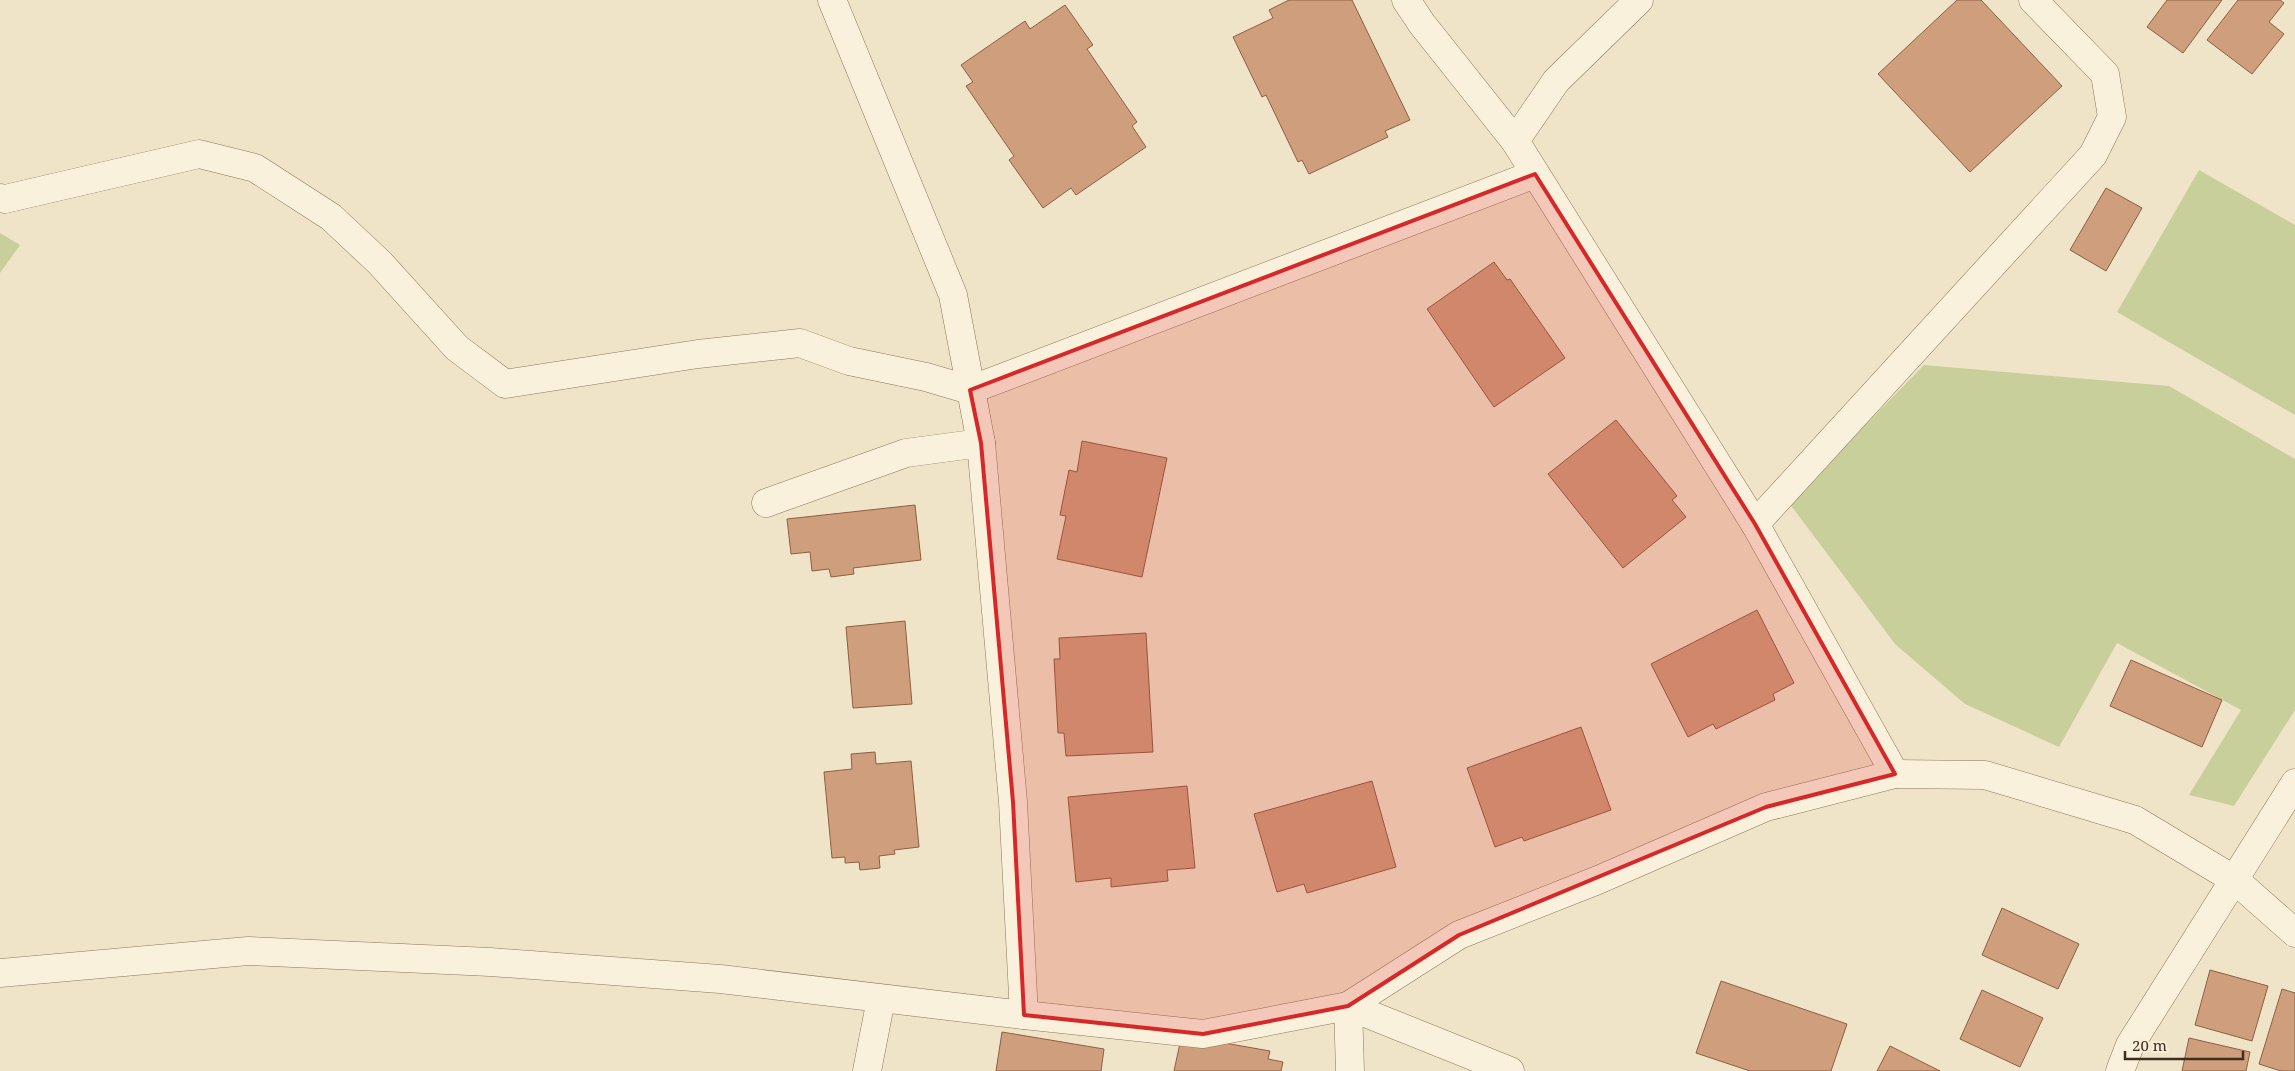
<svg xmlns="http://www.w3.org/2000/svg" width="2295" height="1071" viewBox="0 0 2295 1071" font-family="'Noto Serif',serif">
<style>
.green{fill:#c9cf9b}
.building{fill:#cf9f7d;stroke:#8d5f41}
.lines{fill:none;stroke-linecap:round;stroke-linejoin:round}
.minor-casing{stroke:#8d765c;stroke-width:29}
.minor{stroke:#faf1dc;stroke-width:28}
.marked{fill:#d62828;fill-opacity:0.2;stroke:#d62828;stroke-width:4;stroke-linejoin:round}
</style>
<rect width="100%" height="100%" fill="#f0e4c8"/>
<g class="green">
<path d="M2199 170 2295 225V415L2117 312Z"/>
<path d="M0 233 20 245 0 273Z"/>
<path d="M1924 365 2169 386 2295 459V710L2234 806 2189 795 2241 710 2117 643 2059 747 1965 704 1895 644 1789 503Z"/>
</g>
<g class="building">
<path d="M1289 0H1352L1410 120 1385 131 1388 137 1309 174 1302 160 1298 162 1266 95 1262 97 1233 37 1273 18 1269 10Z"/>
<path d="M1957 0H1981L2062 86 1970 172 1878 74Z"/>
<path d="M2167 0H2222L2183 53 2147 27Z"/>
<path d="M2238 0H2280L2284 3 2269 22 2284 34 2252 74 2207 40Z"/>
<path d="M1065 5 1093 45 1087 49 1137 122 1132 126 1146 147 1076 195 1071 188 1043 208 1009 160 1014 156 966 86 973 82 961 65 1025 21 1030 29Z"/>
<path d="M2106 188 2142 208 2106 271 2070 250Z"/>
<path d="M1494 262 1507 280 1510 279 1565 358 1494 407 1427 309Z"/>
<path d="M1616 420 1677 496 1672 500 1686 517 1623 568 1548 474Z"/>
<path d="M1082 441 1167 458 1142 577 1057 559 1066 516 1060 515 1069 470 1077 472Z"/>
<path d="M915 505 921 560 853 568 854 574 831 577 829 569 812 571 810 552 791 554 787 519Z"/>
<path d="M1757 610 1794 683 1773 694 1775 700 1716 729 1713 724 1688 737 1651 664Z"/>
<path d="M905 621 912 704 853 708 846 627Z"/>
<path d="M1146 633 1153 752 1066 756 1064 733H1058L1054 659H1060L1059 638Z"/>
<path d="M2131 660 2222 700 2202 747 2110 706Z"/>
<path d="M1581 727 1611 810 1524 841 1522 837 1495 847 1467 768Z"/>
<path d="M875 752 876 764 911 761 919 847 894 850 895 854 879 856 880 868 860 870 859 862 845 863V857L832 858 824 772 852 769 851 754Z"/>
<path d="M1372 781 1396 867 1307 893 1304 884 1277 892 1254 814Z"/>
<path d="M1187 786 1195 868 1167 870 1168 881 1111 887V878L1076 882 1068 797Z"/>
<path d="M2002 908 2079 944 2058 989 1982 955Z"/>
<path d="M2210 970 2268 986 2252 1041 2195 1025Z"/>
<path d="M1721 981 1847 1024 1831 1071H1750L1696 1053Z"/>
<path d="M2282 989 2295 993V1071H2281L2259 1064Z"/>
<path d="M1982 990 2043 1018 2020 1067 1960 1039Z"/>
<path d="M1002 1032 1104 1049 1101 1071H996Z"/>
<path d="M1196 1038 1270 1051 1268 1059 1283 1062 1281 1071H1174L1180 1043Z"/>
<path d="M2189 1038 2250 1052 2246 1071H2182Z"/>
<path d="M1890 1046 1940 1071H1877Z"/>
</g>
<g class="lines">
<defs>
<g id="minor">
<path d="M832 0 953 295 981 443 1013 802 1024 1015"/>
<path d="M1406 0 1422 24 1515 141 1755 524 1895 774"/>
<path d="M1515 141 1556 81 1639 0"/>
<path d="M0 198 5 199 199 154 255 168 331 217 380 263 457 348 505 384 698 354 800 343 849 361 926 377 970 390 1535 174"/>
<path d="M766 503 906 453 981 443"/>
<path d="M1755 524 2093 155 2112 117 2105 74 2033 0"/>
<path d="M0 973 248 951 490 962 720 979 1024 1015 1203 1034 1348 1006 1459 935 1598 880 1766 807 1895 774 1985 775 2135 820 2235 880 2295 933"/>
<path d="M867 1071 881 999"/>
<path d="M1350 1071 1348 1006 1510 1071"/>
<path d="M2120 1071 2130 1045 2295 783"/>
</g>
</defs>
<use href="#minor" class="minor-casing"/>
<use href="#minor" class="minor"/>
</g>
<path class="marked" d="M1535 174 1755 524 1895 774 1766 807 1459 935 1348 1006 1203 1034 1024 1015 1013 802 981 443 970 390Z"/>
<path d="M2125 1051v8h118v-8" fill="none" stroke="#3d2e20" stroke-width="2.5"/>
<text x="2132" y="1051" font-size="15" fill="#3d2e20" stroke="#f7eed8" stroke-width="4" paint-order="stroke">20 m</text>
</svg>
